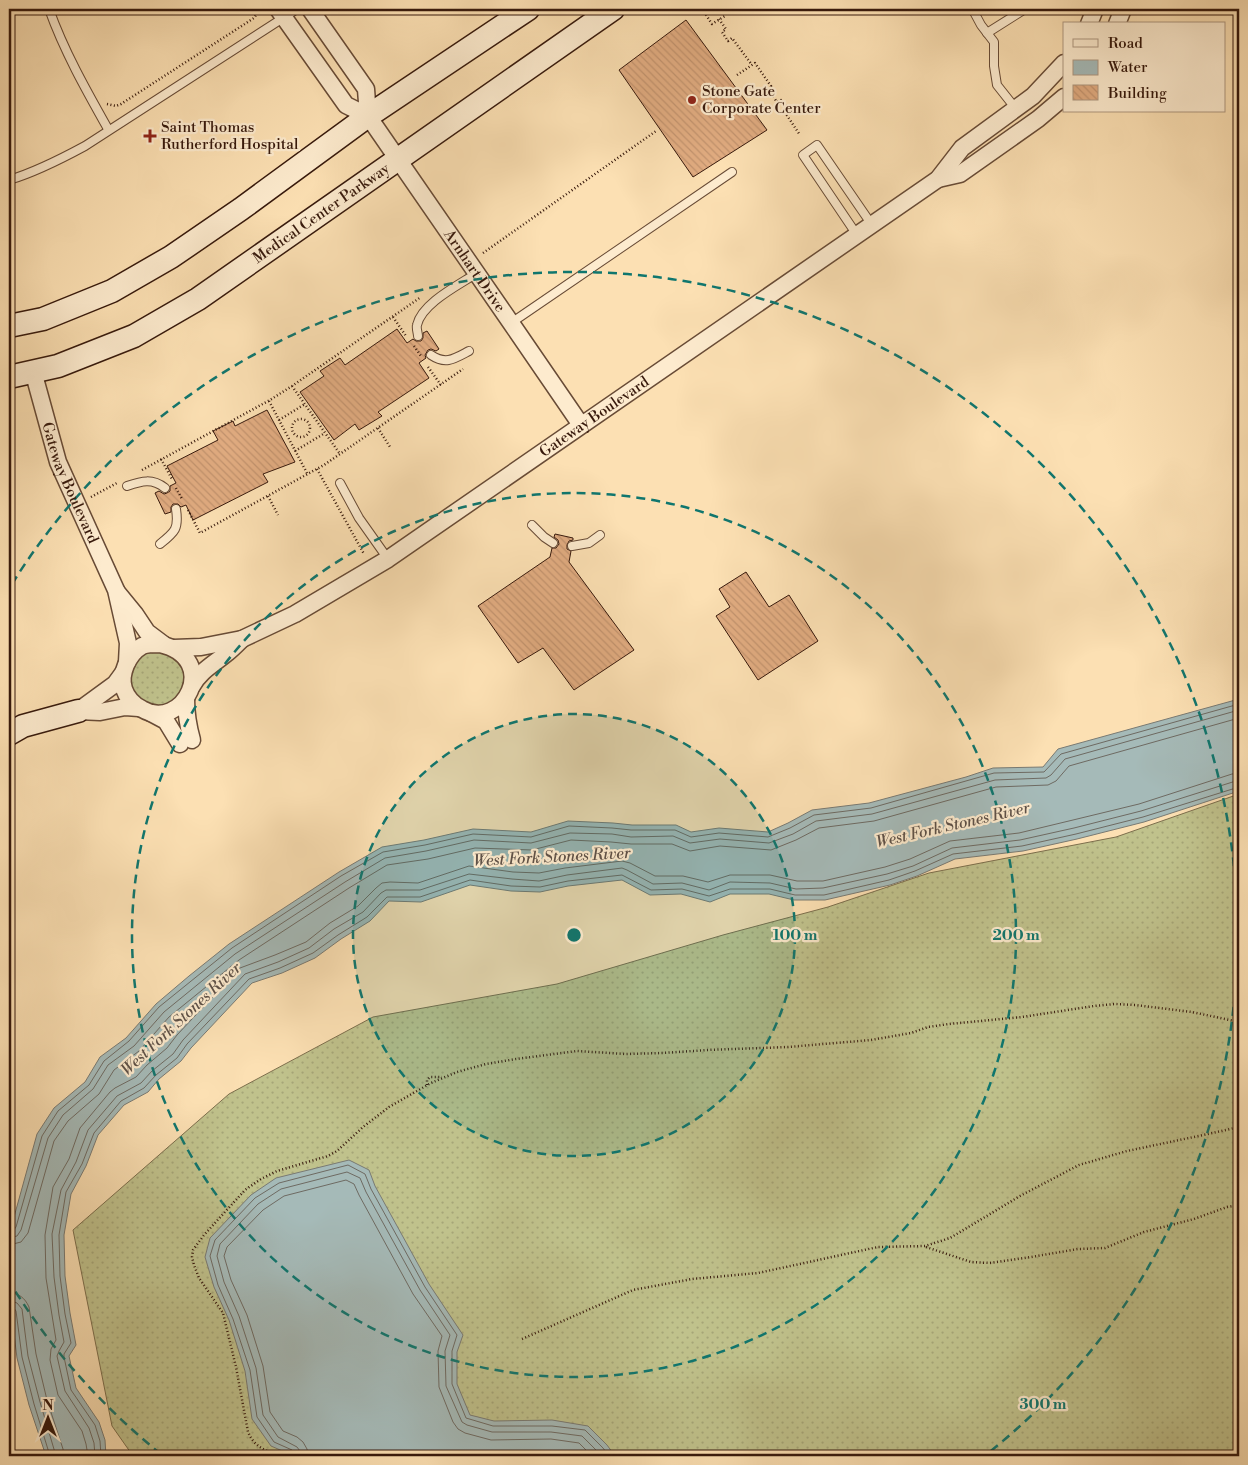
<svg xmlns="http://www.w3.org/2000/svg" width="1248" height="1465" viewBox="0 0 1248 1465" font-family="'Libre Bodoni',serif">
<style>
.grass{fill:url(#grass-dots);stroke:#7c6e4c}
.water{fill:#a5bab8;stroke:#797a73}
.lines{fill:none;stroke-linecap:round;stroke-linejoin:round}
.shore{stroke:#6e6a62;stroke-width:1}
.building{fill:url(#building-back-hatch);stroke:#37190c}
.lane-casing{stroke:#684b36;stroke-width:10}
.street-casing{stroke:#684b36;stroke-width:19}
.secondary-casing{stroke:#37190c;stroke-width:25}
.path{stroke:#37190c;stroke-width:2.5;stroke-dasharray:1 2.5;stroke-linecap:butt}
.lane{stroke:#fdebce;stroke-width:8}
.street{stroke:#fdebce;stroke-width:16}
.secondary{stroke:#fdebce;stroke-width:22}
.ring{fill:none;stroke:#0f766e;stroke-width:2.5;stroke-dasharray:9 6}
.poi-dot{fill:#8f2418;stroke:#fdebce;stroke-width:2}
.labels{text-anchor:middle;dominant-baseline:central;stroke-width:4.5;stroke-linejoin:round;paint-order:stroke}
.poi-label{font-size:15px;fill:#37190c;stroke:#fdebce;text-anchor:start}
.street-label{font-size:15px;fill:#37190c;stroke:#fdebce}
.water-label{font-size:16px;font-style:italic;fill:#5e5148;stroke:#fdebce}
.centre{fill:#0f766e;stroke:#fdebce;stroke-width:2.5}
.ring-label{font-size:15px;text-anchor:middle;font-weight:bold;fill:#0f766e;stroke:#fdebce;stroke-width:4.5;stroke-linejoin:round;paint-order:stroke}
</style>
<defs>
<pattern id="grass-dots" width="8" height="8" patternUnits="userSpaceOnUse" patternTransform="scale(1.25)"><rect width="8" height="8" fill="#c0c28c"/><path d="M2 2h.1M6 6h.1" fill="none" stroke="#a6a678" stroke-width="1.8" stroke-linecap="round"/></pattern>
<pattern id="building-back-hatch" width="6" height="6" patternUnits="userSpaceOnUse" patternTransform="scale(1.25)"><rect width="6" height="6" fill="#e1ac81"/><path d="M-1 5l2 2M0 0l6 6M5-1l2 2" fill="none" stroke="#c2936e"/></pattern>
</defs>
<rect width="100%" height="100%" fill="#fce0b3"/>
<filter id="stains"><feTurbulence type="fractalNoise" baseFrequency=".004" numOctaves="4"/><feColorMatrix values="0 0 0 0 .2 0 0 0 0 .09 0 0 0 0 .02 0 0 0 .5 -.17"/></filter>
<radialGradient id="worn" r=".72"><stop offset=".6" stop-color="#630" stop-opacity="0"/><stop offset="1" stop-color="#630" stop-opacity=".3"/></radialGradient>
<g class="grass">
<path d="M152 651C157 652 162 652 167 653 171 654 173 657 176 660 184 668 186 673 183 684 182 687 182 692 180 695 148 732 101 668 152 651Z"/>
<path d="M1239 794V1456H133L112 1426 73 1230 229 1094 373 1017 557 984 723 935 828 907 929 873 1116 837Z"/>
</g>
<g class="water">
<path d="M1239 699V791L1144 822 1077 839 1023 851 955 859 917 876 890 885 825 900H794L769 894H730L710 902 681 894 650 895 622 880 568 886 540 892 511 891 470 885 421 902 389 901 370 921 341 939 315 958 282 973 252 983 191 1048 181 1061 159 1079 148 1092 124 1105 98 1135 86 1166 71 1194 64 1235 65 1276 70 1313 76 1345 69 1356 76 1388 99 1422 105 1440 106 1456H46L29 1405 17 1358 9 1294V1235L37 1134 54 1108 85 1082 100 1057 126 1038 156 1004 189 976 229 944 339 872 382 847 424 840 473 829 531 832 568 821 613 823 632 825H676L691 832 719 828 768 832 788 823 812 810 869 803 966 777 993 768 1043 767 1058 749Z"/>
<path d="M349 1160 369 1170 375 1186 429 1284 463 1335 457 1352V1384L470 1415 494 1421 552 1420 588 1426 607 1445 615 1456H294L271 1446 252 1419 245 1371 229 1320 214 1287 205 1257 210 1238 251 1195 276 1178Z"/>
</g>
<g class="lines">
<g class="shore">
<path d="M9 1231H13L16 1227 42 1136 58 1111 89 1085 104 1061 129 1041 159 1007 232 948 341 876 383 852 425 845 473 834 531 837 569 826 612 828 631 830H675L691 837 719 833 768 837 790 828 814 815 871 808 994 773 1044 772 1061 754 1239 704"/>
<path d="M9 1238 17 1236 21 1230 48 1138 63 1115 93 1089 108 1065 134 1046 164 1012 235 954 345 882 385 858 426 851 474 840 531 843 570 833 612 834 631 837 673 836 690 843 720 839 769 843 793 834 816 821 872 814 995 780 1046 778 1051 775 1065 759 1239 710"/>
<path d="M9 1245 21 1242 28 1233 54 1141 68 1121 99 1094 114 1070 139 1051 169 1017 239 960 349 888 387 865 428 859 475 848 532 850 571 840 611 842 631 844H672L690 851 720 846 771 850 796 840 819 828 874 821 996 787 1048 785 1056 781 1069 766 1239 718"/>
<path d="M9 1293C19 1293 25 1298 29 1307L36 1354 47 1400 63 1449 64 1456"/>
<path d="M9 1300 17 1303 22 1309 28 1356 40 1402 56 1456"/>
<path d="M9 1307H13L16 1311 22 1357 34 1404 50 1456"/>
<path d="M88 1456 86 1444 82 1431 58 1395 50 1360 51 1349 56 1340 46 1278 45 1235 53 1187 69 1159 80 1128 110 1092 115 1088 136 1077 147 1065 167 1048 177 1035 240 968 275 955 306 942 330 923 358 906 376 888 382 883 390 882 418 883 469 866 513 872 539 873 565 868 622 861 630 863 655 876H683L708 882 730 875H770L797 881H823L885 867 910 859 950 841 1019 833 1073 820 1139 804 1232 774 1239 773"/>
<path d="M95 1456 94 1443 89 1428 65 1391 57 1356 59 1351 64 1342 59 1315 54 1277 52 1234 61 1190 76 1162 88 1130 117 1096 141 1083 152 1071 173 1054 183 1040 245 974 278 962 309 948 334 929 363 912 381 893 386 890H420L469 874 512 879 539 881 567 875 622 868 627 870 653 884 682 883 709 890 730 882 770 883 796 889 823 888 887 874 913 866 952 848 1020 840 1074 828 1141 811 1239 780"/>
<path d="M101 1456 100 1441 95 1425 71 1390 64 1357V1354L71 1343 65 1314 60 1276 59 1235 66 1192 82 1164 94 1133 121 1101 144 1088 156 1075 177 1058 187 1044 249 979 280 968 313 953 338 935 367 917 387 897H420L470 880 511 886 540 887 568 881 622 875 651 890 682 889 709 896 730 889H770L795 895H824L889 880 915 871 953 854 1022 846 1076 834 1143 817 1239 787"/>
<path d="M294 1456 292 1450 274 1442 257 1417 250 1370 233 1319 218 1285 210 1256 215 1240 255 1198 279 1183 348 1165 365 1174 371 1189 425 1287 457 1335 452 1351V1384L466 1418 493 1426H552L585 1430 603 1448 609 1456"/>
<path d="M300 1456V1451L297 1447 278 1437 263 1415 256 1368 239 1316 224 1282 217 1256 220 1244 258 1204 281 1189 347 1172 360 1178 366 1192 420 1290 450 1335 445 1351 446 1386 462 1422 467 1425 492 1432H551L582 1436 598 1452 601 1456"/>
<path d="M308 1456 307 1449 303 1442 297 1437 283 1431 270 1412 263 1366 247 1315 231 1280 224 1256 227 1247 263 1210 284 1196 346 1180 354 1184 359 1195 413 1294 442 1336 438 1351 439 1387 453 1422 458 1429 465 1433 491 1440 551 1439 579 1443 592 1456"/>
</g>
</g>
<g class="building">
<path d="M686 20 767 130 693 177 619 70Z"/>
<path d="M397 329 407 343 413 339 416 341H421L423 338V333L427 331 439 349 436 351 431 349 428 350 425 355 426 358 419 363 429 378 378 412 382 416 359 430 355 424 334 440 300 392 324 376 320 371 340 358 345 365Z"/>
<path d="M267 410 295 462 263 474 268 482 193 520 186 505 181 507 178 504H173L171 507V512L165 514 155 493 159 491 164 494 167 493 170 491V486L176 483 167 466 218 440 213 431 233 421 235 426Z"/>
<path d="M555 534 573 538V540L569 541 567 545V549L571 551 569 562 634 650 574 690 543 648 518 663 478 606 550 557 552 548H556L559 544 558 540 554 537Z"/>
<path d="M746 572 769 607 789 595 818 641 758 680 716 616 730 607 719 589Z"/>
</g>
<g class="lines">
<defs>
<g id="lane">
<path d="M49 9C64 51 86 90 108 129"/>
<path d="M974 9V12L981 25 994 42V66L997 85 1016 109"/>
<path d="M987 33 1025 9"/>
<path d="M9 180C36 172 61 159 85 146L297 9"/>
<path d="M857 235 803 155 817 145 872 225"/>
<path d="M511 323 732 172"/>
<path d="M418 336C418 333 416 328 417 325 422 303 459 285 477 273"/>
<path d="M431 355C446 365 454 359 469 351"/>
<path d="M340 483 359 518 388 559"/>
<path d="M127 486C142 481 152 478 165 488"/>
<path d="M532 525 544 537 553 543"/>
<path d="M160 544C175 532 179 529 176 509"/>
<path d="M572 546 589 543 600 535"/>
</g>
<g id="street">
<path d="M278 9 346 105 368 116 366 89 310 9"/>
<path d="M1089 24 1095 9"/>
<path d="M1117 24 1123 9"/>
<path id="s1" d="M368 116 511 323 581 425"/>
<path d="M938 179 960 174 1038 119 1064 97"/>
<path id="s2" d="M33 371 58 462 116 590 128 643 127 662"/>
<path d="M117 592 135 614 147 632 163 644"/>
<path d="M160 644C223 659 182 733 142 709 134 705 127 698 124 689 119 675 128 654 142 646 146 644 155 644 160 644Z"/>
<path id="s3" d="M174 648 201 647 242 639 295 614 388 559 938 179 962 148 1033 96 1064 63"/>
<path d="M192 686C200 671 214 664 227 653 232 649 237 644 242 639"/>
<path d="M186 699C186 713 188 726 192 740"/>
<path d="M78 711 100 712 125 707 139 708"/>
<path d="M78 711 115 684 123 673"/>
<path d="M151 713 166 721 180 744"/>
</g>
<g id="secondary">
<path d="M9 326 43 319 112 291 171 257 241 209 368 116 528 9"/>
<path id="s4" d="M9 377 58 366 134 336 198 299 613 9"/>
<path d="M9 734 23 726 78 711"/>
</g>
</defs>
<use href="#lane" class="lane-casing"/>
<use href="#street" class="street-casing"/>
<use href="#secondary" class="secondary-casing"/>
<g class="path">
<path d="M702 9 712 24 725 16 720 9"/>
<path d="M719 19 726 29 722 32 728 41 732 38 752 65"/>
<path d="M737 75 755 63 771 86 768 89 777 102 781 100 790 111 786 114 800 135"/>
<path d="M107 104 116 106 121 104 254 18 256 15 258 9"/>
<path d="M483 253 656 131"/>
<path d="M393 317 406 336"/>
<path d="M414 346 421 356"/>
<path d="M428 367 441 385"/>
<path d="M292 386 340 454"/>
<path d="M269 401 308 475"/>
<circle cx="301" cy="428" r="9"/>
<path d="M279 420 305 404"/>
<path d="M378 428 390 447"/>
<path d="M295 451 325 433"/>
<path d="M161 459 172 479"/>
<path d="M317 469 364 554"/>
<path d="M142 470 270 400 292 386 421 297"/>
<path d="M176 488 182 499"/>
<path d="M268 496 278 515"/>
<path d="M91 497 117 483"/>
<path d="M188 510 200 533 324 465 463 369"/>
<path d="M427 1085V1080L430 1077H442"/>
<path d="M926 1247 971 1262 990 1263 1031 1257 1078 1249 1105 1248 1144 1232 1194 1219 1227 1207 1239 1205"/>
<path d="M522 1339 633 1290 692 1279 758 1273 878 1247 925 1246 950 1238 1020 1196 1079 1165 1127 1151 1208 1134 1239 1127"/>
<path d="M280 1456C265 1450 255 1448 248 1432L236 1367 223 1313 199 1278 194 1265 192 1257 193 1250 204 1235 245 1190 261 1179 277 1171 328 1156 337 1151 363 1127 389 1107 431 1083 457 1072 486 1064 516 1059 577 1051 626 1054 663 1053 707 1050 788 1047 871 1040 911 1033 928 1027 949 1024 1022 1017 1094 1006 1115 1004 1135 1005 1192 1012 1239 1022"/>
</g>
<use href="#lane" class="lane"/>
<use href="#street" class="street"/>
<use href="#secondary" class="secondary"/>
</g>
<circle cx="574" cy="935" r="221" fill="#0f766e" fill-opacity=".12"/>
<g class="ring">
<circle cx="574" cy="935" r="221"/>
<circle cx="574" cy="935" r="442"/>
<path d="M161 1454A663 663 0 0 1 12 1286M12 584A663 663 0 1 1 987 1454"/>
</g>
<g class="poi-dot">
<circle cx="692" cy="100" r="5"/>
<path d="M147.5 128.5h5v5h5v5h-5v5h-5v-5h-5v-5h5z"/>
</g>
<g class="labels">
<g class="poi-label">
<text x="702" y="91">Stone Gate<tspan x="702" dy="17">Corporate Center</tspan></text>
<text x="161" y="127">Saint Thomas<tspan x="161" dy="17">Rutherford Hospital</tspan></text>
</g>
<g class="street-label">
<text stroke="none"><textPath href="#s4" startOffset="356">Medical Center Parkway</textPath></text>
<text stroke="none"><textPath href="#s1" startOffset="188">Arnhart Drive</textPath></text>
<text stroke="none"><textPath href="#s3" startOffset="486">Gateway Boulevard</textPath></text>
<text stroke="none"><textPath href="#s2" startOffset="118">Gateway Boulevard</textPath></text>
</g>
<g class="water-label">
<text transform="translate(953 825) rotate(-13)">West Fork Stones River</text>
<text transform="translate(552 857) rotate(-3)">West Fork Stones River</text>
<text transform="translate(181 1019) rotate(-43)">West Fork Stones River</text>
</g>
</g>
<circle cx="574" cy="935" r="8" class="centre"/>
<g class="ring-label">
<text x="795" y="940">100 m</text>
<text x="1016" y="940">200 m</text>
<text x="1043" y="1409">300 m</text>
</g>
<rect width="1248" height="1465" fill="none" stroke="#fce0b3" stroke-width="30"/>
<rect x="10" y="10" width="1228" height="1445" fill="none" stroke="#37190c" stroke-width="2.5"/>
<rect x="15" y="15" width="1218" height="1435" fill="none" stroke="#37190c"/>
<rect x="1063" y="22" width="162" height="90" fill="#fdebce" stroke="#ae9780"/>
<rect x="1073" y="39" width="25" height="8" fill="#fdebce" stroke="#ae9780"/>
<text x="1108" y="48" font-size="15" fill="#37190c">Road</text>
<rect x="1073" y="60" width="25" height="15" fill="#a5bab8" stroke="#ae9780"/>
<text x="1108" y="72" font-size="15" fill="#37190c">Water</text>
<rect x="1073" y="85" width="25" height="15" fill="url(#building-back-hatch)" stroke="#ae9780"/>
<text x="1108" y="98" font-size="15" fill="#37190c">Building</text>
<g transform="translate(48 1418)" stroke="#fdebce" stroke-width="4" paint-order="stroke">
<path d="M0-4L9 19L0 12L-9 19Z" fill="#37190c"/>
<text y="-8" font-size="14" font-weight="bold" text-anchor="middle" fill="#37190c">N</text>
</g>
<rect width="100%" height="100%" filter="url(#stains)"/>
<rect width="100%" height="100%" fill="url(#worn)"/>
</svg>
